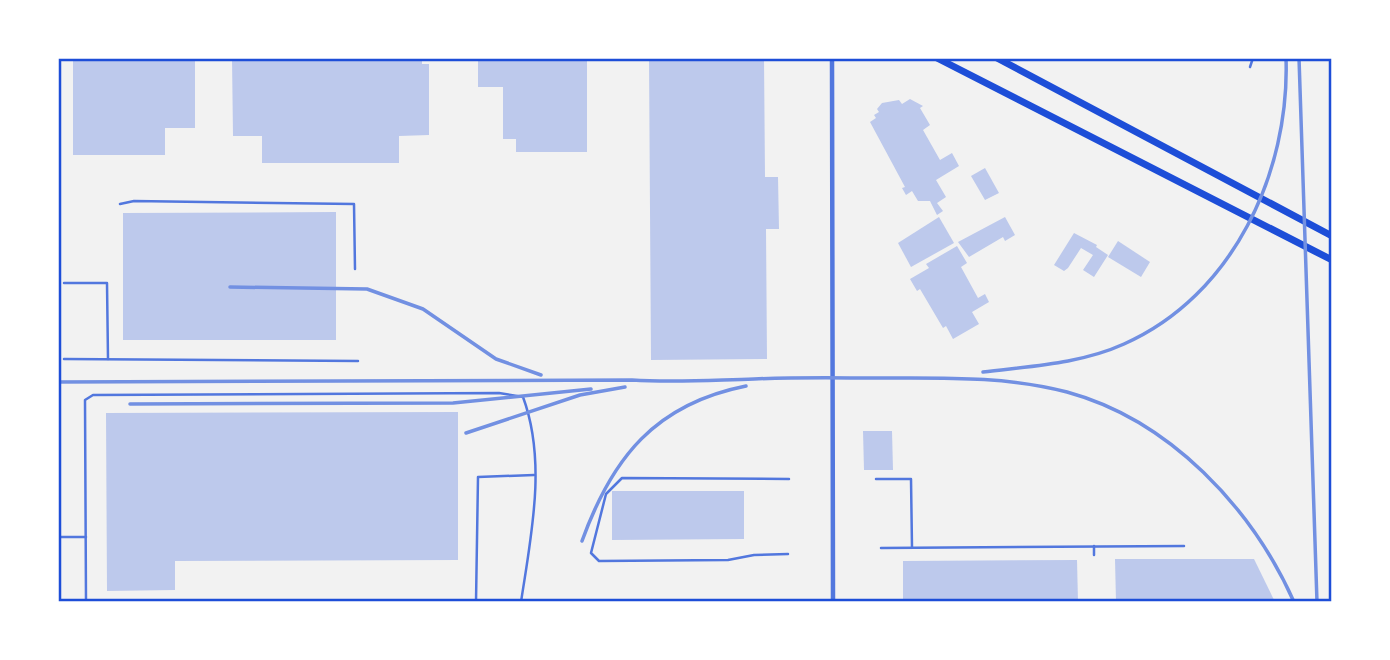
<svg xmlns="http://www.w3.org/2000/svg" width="1390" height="660" viewBox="0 0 1390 660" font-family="'Fira Sans',sans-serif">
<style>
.building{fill:#bdc9ec}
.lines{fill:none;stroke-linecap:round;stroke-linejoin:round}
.service{stroke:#5277de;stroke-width:2.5}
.minor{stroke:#5277de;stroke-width:4.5}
.primary{stroke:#1d4ed8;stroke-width:7}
.rail{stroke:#7290e2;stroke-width:3.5}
.neatline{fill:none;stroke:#1d4ed8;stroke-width:2.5}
</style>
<rect width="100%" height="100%" fill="#f2f2f2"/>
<g class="building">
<path d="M73 58H195V128H165V155H73Z"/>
<path d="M232 58H422V64H429V135L399 136V163H262V136H233Z"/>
<path d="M478 58H587V152H516V139H503V87H478Z"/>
<path d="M649 58H764L765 177H778L779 229H766L767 359 651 360Z"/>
<path d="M910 99 923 106 920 108 930 125 923 130 940 160 952 153 959 166 936 180 946 197 937 203 943 211 937 215 930 201H918L912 191 906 195 902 188 905 187 870 122 876 118 874 115 879 112 877 109 882 103 899 100 902 104Z"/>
<path d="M985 168 999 193 985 200 971 176Z"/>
<path d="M336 212V340H123V213Z"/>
<path d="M939 217 954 243 911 267 898 243Z"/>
<path d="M1005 217 1015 235 1005 241 1003 237 969 257 958 242Z"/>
<path d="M1074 233 1097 245 1096 247 1108 255 1094 277 1083 270 1093 255 1081 248 1068 268 1064 271 1054 265Z"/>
<path d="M1118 241 1150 262 1141 277 1108 257Z"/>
<path d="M957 246 967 263 961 267 978 298 985 294 989 302 972 312 979 324 953 339 946 326 943 328 920 289 917 291 910 279 929 268 926 264Z"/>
<path d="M458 412V560L175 561V590L107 591 106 413Z"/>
<path d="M863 431H892L893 470H864Z"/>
<path d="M612 491H744V539L612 540Z"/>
<path d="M1115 559H1254L1275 602H1116Z"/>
<path d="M1077 560 1078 602H903V561Z"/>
</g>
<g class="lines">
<g class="service">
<path d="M1250 67 1253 58"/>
<path d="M120 204 134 201 354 204 355 269"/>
<path d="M64 283H107L108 359"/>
<path d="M64 359 358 361"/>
<path d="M876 479H911L912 547"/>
<path d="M58 537H86"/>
<path d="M1094 546V555"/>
<path d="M881 548 1184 546"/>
<path d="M788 554 754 555 728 560 599 561 591 553 606 494 622 478 789 479"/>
<path d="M86 602 85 400 93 395 499 393 523 397C547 462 531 536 521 602"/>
<path d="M476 602 478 477 534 475"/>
</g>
<path class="minor" d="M832 58 833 602"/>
<g class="primary">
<path d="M937 58 1332 260"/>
<path d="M997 58 1332 236"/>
</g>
<g class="rail">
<path d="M1299 58 1317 602"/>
<path d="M230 287 367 289 423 309 496 359 541 375"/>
<path d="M983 372C1030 366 1080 364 1124 344 1233 296 1290 172 1286 58"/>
<path d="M58 382 632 380C674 383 713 380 754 379 797 377 840 378 882 378 944 378 1006 376 1067 392 1170 420 1252 508 1294 602"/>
<path d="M130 404 453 403 591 389"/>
<path d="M466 433 580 395 625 387"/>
<path d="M582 541C612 458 655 404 746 386"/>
</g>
</g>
<rect width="1390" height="660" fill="none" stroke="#ffffff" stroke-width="119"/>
<rect x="60" y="60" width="1270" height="540" class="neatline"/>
</svg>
